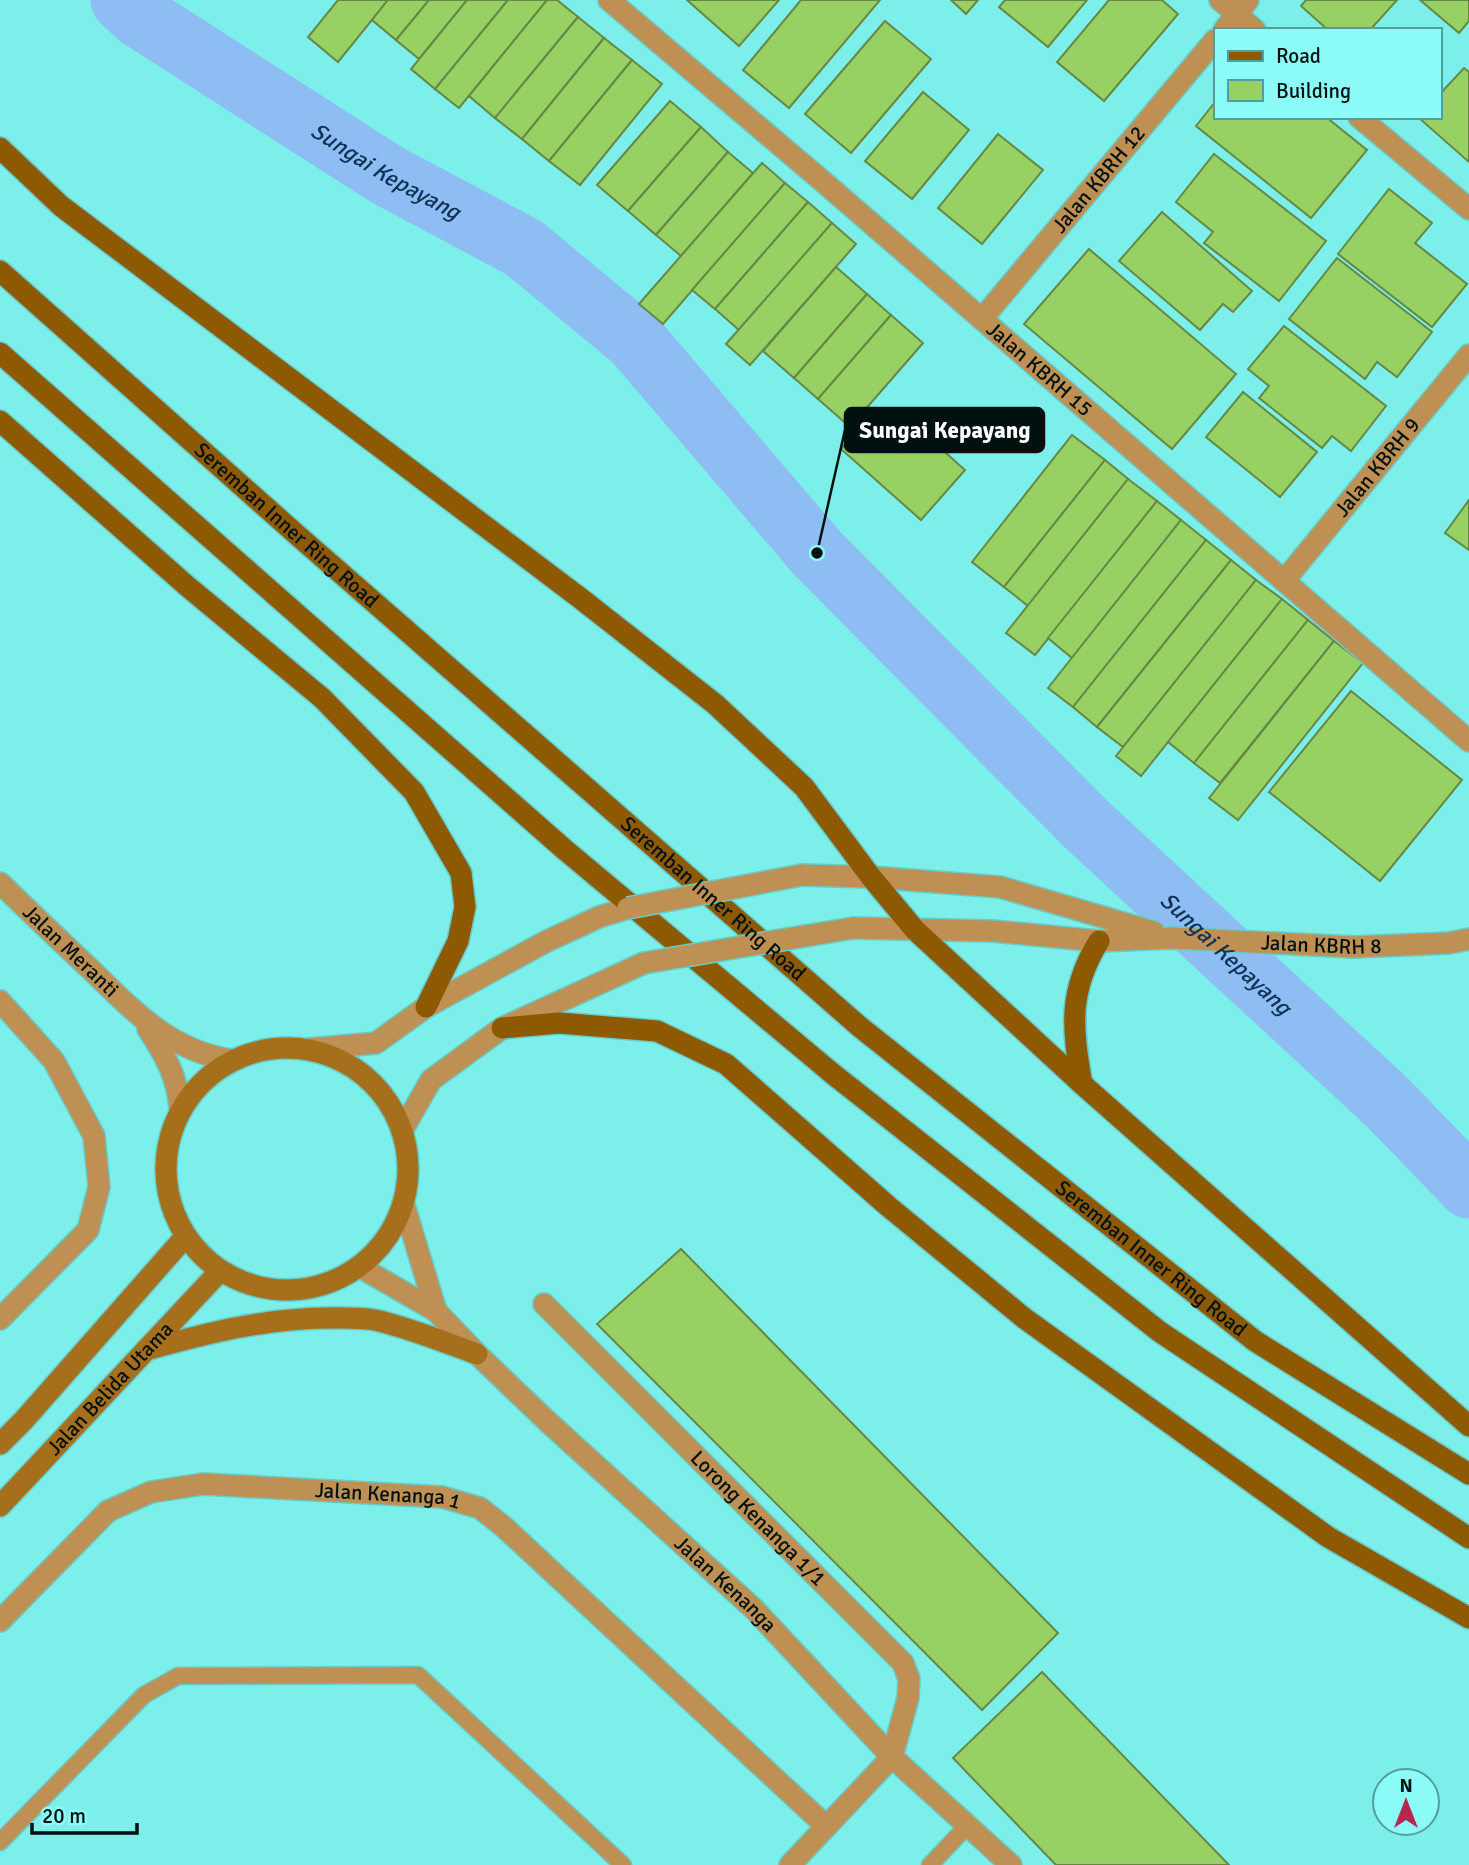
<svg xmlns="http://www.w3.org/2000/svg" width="1469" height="1865" viewBox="0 0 1469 1865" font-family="Signika,sans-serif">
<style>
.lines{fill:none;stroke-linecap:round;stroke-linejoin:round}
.river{stroke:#8dbdf3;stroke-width:63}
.building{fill:#98d163;stroke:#658945;stroke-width:2}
.service-casing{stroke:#69cbc7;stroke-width:19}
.minor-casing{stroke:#69cbc7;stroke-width:24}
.tertiary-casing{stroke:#69cbc7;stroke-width:24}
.secondary-casing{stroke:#69cbc7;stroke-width:24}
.primary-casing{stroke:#69cbc7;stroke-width:24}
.service{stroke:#bf9054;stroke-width:16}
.minor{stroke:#bf9054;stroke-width:21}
.tertiary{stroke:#bf9054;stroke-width:21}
.secondary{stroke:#a66f1b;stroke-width:21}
.primary{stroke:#8d5a02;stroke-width:21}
.tertiary-bridge-casing{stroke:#69cbc7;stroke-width:24;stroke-linecap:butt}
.tertiary-bridge{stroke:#bf9054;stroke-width:21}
.labels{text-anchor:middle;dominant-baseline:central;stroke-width:7;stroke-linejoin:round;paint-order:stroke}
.street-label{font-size:21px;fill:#001110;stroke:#8bfcf7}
.water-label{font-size:23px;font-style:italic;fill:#103255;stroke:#8bfcf7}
.leader{fill:none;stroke:#001110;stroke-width:2.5}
.callout-dot{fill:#001110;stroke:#8bfcf7;stroke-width:2.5}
.callout{fill:#001110;stroke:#001110;stroke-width:2.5}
.callout-label{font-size:23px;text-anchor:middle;font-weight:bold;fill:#fff}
</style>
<rect width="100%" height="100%" fill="#7defea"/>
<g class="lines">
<path class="river" id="s1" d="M122 0 139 16 387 175 524 248 635 340 817 553 1087 825 1387 1102 1469 1187"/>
</g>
<g class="building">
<path d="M338 0H388L338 62 308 37Z"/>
<path d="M388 0H429L396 40 372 20Z"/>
<path d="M429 0H467L419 59 396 40Z"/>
<path d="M467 0H508L435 89 411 69Z"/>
<path d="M508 0H547L459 108 435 89Z"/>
<path d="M547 0H557L578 17 495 118 469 96Z"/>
<path d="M687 0H779L739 46Z"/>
<path d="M801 0H880L789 108 743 70Z"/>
<path d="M951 0H978L966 14Z"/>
<path d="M1005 0H1087L1048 47 999 7Z"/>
<path d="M1109 0H1162L1178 14 1104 101 1057 62Z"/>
<path d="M1306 0H1397L1370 30H1328L1301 6Z"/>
<path d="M1420 0H1469V21L1459 33Z"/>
<path d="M578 17 604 38 522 139 495 118Z"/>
<path d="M885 21 931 59 851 153 805 114Z"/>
<path d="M604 38 632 60 549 161 522 139Z"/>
<path d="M632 60 662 84 580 185 549 161Z"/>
<path d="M1464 68 1469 72V162L1419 118 1439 117V95Z"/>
<path d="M923 92 969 130 912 199 865 161Z"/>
<path d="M670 101 701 127 628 211 597 185Z"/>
<path d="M1215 102V117H1326L1367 150 1311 218 1196 126Z"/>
<path d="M701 127 728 152 656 235 628 211Z"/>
<path d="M998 134 1043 170 982 244 938 208Z"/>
<path d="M728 152 753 173 681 256 656 235Z"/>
<path d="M1214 154 1326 241 1279 301 1204 243 1213 232 1176 202Z"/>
<path d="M762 163 785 183 663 324 639 304Z"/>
<path d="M785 183 808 202 715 309 692 290Z"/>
<path d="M1389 189 1432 223 1415 243 1467 284 1432 327 1338 254Z"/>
<path d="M808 202 832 223 739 330 715 309Z"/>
<path d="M1162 212 1252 291 1233 312 1223 304 1200 330 1119 261Z"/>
<path d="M832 223 856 244 750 365 726 344Z"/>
<path d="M1089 249 1236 374 1172 449 1024 324Z"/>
<path d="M1337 258 1432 332 1397 377 1377 362 1365 379 1289 319Z"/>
<path d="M836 267 867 294 794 378 763 351Z"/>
<path d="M867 294 891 315 818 399 794 378Z"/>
<path d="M891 315 923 343 850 427 818 399Z"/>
<path d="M1284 326 1386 406 1351 451 1332 436 1322 448 1259 398 1269 386 1248 369Z"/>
<path d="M1243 392 1317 452 1280 497 1206 437Z"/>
<path d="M864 423 897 452 919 429 965 470 921 520 841 449Z"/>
<path d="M1072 435 1105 460 1004 587 972 562Z"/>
<path d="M1105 460 1128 479 1028 606 1004 587Z"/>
<path d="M1128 479 1157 501 1035 655 1006 633Z"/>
<path d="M1469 500V550L1445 533Z"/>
<path d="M1157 501 1181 520 1072 658 1048 638Z"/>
<path d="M1181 520 1206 540 1073 707 1048 688Z"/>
<path d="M1206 540 1231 560 1097 727 1073 707Z"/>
<path d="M1231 560 1256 580 1123 747 1097 727Z"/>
<path d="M1256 580 1282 599 1141 776 1116 756Z"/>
<path d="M1282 599 1308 620 1194 763 1168 742Z"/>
<path d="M1308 620 1334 641 1220 783 1194 763Z"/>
<path d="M1334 641 1363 663 1238 820 1209 798Z"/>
<path d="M1351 691 1462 780 1380 881 1269 792Z"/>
<path d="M681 1249 1058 1633 982 1710 597 1324Z"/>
<path d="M1042 1672 1229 1865H1056L953 1758Z"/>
</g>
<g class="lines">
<defs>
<g id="service">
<path d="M0 1842 144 1695 178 1676 418 1675 623 1865"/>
<path d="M930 1865 967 1826"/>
</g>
<g id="minor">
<path id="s2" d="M609 0 827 185 1469 741"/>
<path d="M1220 0 1255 30"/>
<path d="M1224 30 1248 0"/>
<path d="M1359 117 1469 209"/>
<path id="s3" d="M982 319 1215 40"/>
<path id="s4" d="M1284 581 1469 355"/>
<path id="s5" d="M0 883C29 911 57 938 86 965 131 1008 168 1051 232 1060"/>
<path d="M0 1001 54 1061 94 1136 99 1187 88 1230 0 1319"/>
<path d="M148 1029C165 1055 178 1078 180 1109"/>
<path d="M404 1205 436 1311"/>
<path id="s6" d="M360 1267 436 1311 477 1354 547 1421 754 1609 892 1757 1011 1865"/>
<path id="s7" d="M544 1304 903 1663 909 1679 908 1698 892 1757 790 1865"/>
<path id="s8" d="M0 1621 108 1511 151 1492 203 1484 442 1497 480 1508 504 1527 826 1826"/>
</g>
<g id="tertiary">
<path d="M802 875 871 877 1000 887 1154 932"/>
<path id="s9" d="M853 928 993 931 1099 941 1173 938 1354 947 1449 943 1469 939"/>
<path d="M309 1049 376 1043 426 1007 547 941 599 917 628 908"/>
<path d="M403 1129 431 1080 502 1028 644 963"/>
</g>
<g id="secondary">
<circle cx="287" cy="1169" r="121"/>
<path d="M146 1350C207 1333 262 1319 326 1318 342 1318 360 1317 375 1320 410 1328 444 1342 477 1354"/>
<path d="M0 1444 24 1420 185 1237"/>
<path id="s10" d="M0 1506 220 1271"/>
</g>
<g id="primary">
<path d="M0 148 61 206 580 598 715 704 804 787 871 877 915 930 1082 1084 1469 1426"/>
<path id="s11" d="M0 271 296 534 860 1027 1255 1341 1469 1474"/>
<path d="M0 353 564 849 833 1074 1160 1332 1469 1538"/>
<path d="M0 421 187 586 322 698 414 792 461 873 465 907 458 941 426 1007"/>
<path d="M502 1028 559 1023 657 1031 726 1064 889 1207 1024 1318 1328 1537 1469 1618"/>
<path d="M1082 1084C1072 1028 1068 991 1099 941"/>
</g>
</defs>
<use href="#service" class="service-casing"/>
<use href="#minor" class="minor-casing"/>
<use href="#tertiary" class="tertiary-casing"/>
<use href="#secondary" class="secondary-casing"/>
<use href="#primary" class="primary-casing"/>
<use href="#service" class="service"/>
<use href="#minor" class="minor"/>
<use href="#tertiary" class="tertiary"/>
<use href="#secondary" class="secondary"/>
<use href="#primary" class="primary"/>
<defs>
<g id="tertiary-bridge">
<path d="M628 908 802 875"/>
<path d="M644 963 853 928"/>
</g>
</defs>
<use href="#tertiary-bridge" class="tertiary-bridge-casing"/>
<use href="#tertiary-bridge" class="tertiary-bridge"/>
</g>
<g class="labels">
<g class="street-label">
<text stroke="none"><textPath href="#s3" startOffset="182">Jalan KBRH 12</textPath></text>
<text stroke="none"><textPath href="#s2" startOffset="567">Jalan KBRH 15</textPath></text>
<text stroke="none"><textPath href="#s4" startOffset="147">Jalan KBRH 9</textPath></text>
<text stroke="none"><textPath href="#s11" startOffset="383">Seremban Inner Ring Road</textPath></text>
<text stroke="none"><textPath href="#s11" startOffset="950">Seremban Inner Ring Road</textPath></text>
<text stroke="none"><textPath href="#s9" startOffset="469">Jalan KBRH 8</textPath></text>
<text stroke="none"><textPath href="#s5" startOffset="98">Jalan Meranti</textPath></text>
<text stroke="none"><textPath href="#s11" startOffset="1517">Seremban Inner Ring Road</textPath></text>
<text stroke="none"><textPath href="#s10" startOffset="161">Jalan Belida Utama</textPath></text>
<text stroke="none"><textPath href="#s8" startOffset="439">Jalan Kenanga 1</textPath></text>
<text stroke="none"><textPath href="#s7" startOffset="303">Lorong Kenanga 1/1</textPath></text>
<text stroke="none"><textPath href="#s6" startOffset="486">Jalan Kenanga</textPath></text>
</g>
<g class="water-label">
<text stroke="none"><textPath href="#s1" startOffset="315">Sungai Kepayang</textPath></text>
<text stroke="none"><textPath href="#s1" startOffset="1470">Sungai Kepayang</textPath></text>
</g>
</g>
<path class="leader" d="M817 553L845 430"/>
<circle class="callout-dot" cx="817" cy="553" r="7"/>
<rect class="callout" x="845" y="408" width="199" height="44" rx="7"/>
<g class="callout-label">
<text x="945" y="438">Sungai Kepayang</text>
</g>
<rect x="1214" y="28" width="228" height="91" fill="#8bfcf7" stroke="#539e9b" stroke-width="2"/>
<rect x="1228" y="51" width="35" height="10" fill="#8d5a02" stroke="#539e9b" stroke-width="2"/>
<text x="1276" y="63" font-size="21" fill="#001110">Road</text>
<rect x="1228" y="80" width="35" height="21" fill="#98d163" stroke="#539e9b" stroke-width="2"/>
<text x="1276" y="98" font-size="21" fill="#001110">Building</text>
<g transform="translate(1406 1802)"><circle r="33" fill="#8bfcf7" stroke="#539e9b" stroke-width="2"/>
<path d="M0-5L12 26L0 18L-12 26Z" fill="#b7264c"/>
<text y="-10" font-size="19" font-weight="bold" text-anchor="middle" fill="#001110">N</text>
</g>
<path d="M32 1823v10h105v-10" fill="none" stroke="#001110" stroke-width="3.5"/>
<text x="42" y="1823" font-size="21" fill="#001110" stroke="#8bfcf7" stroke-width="5" paint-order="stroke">20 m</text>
</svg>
